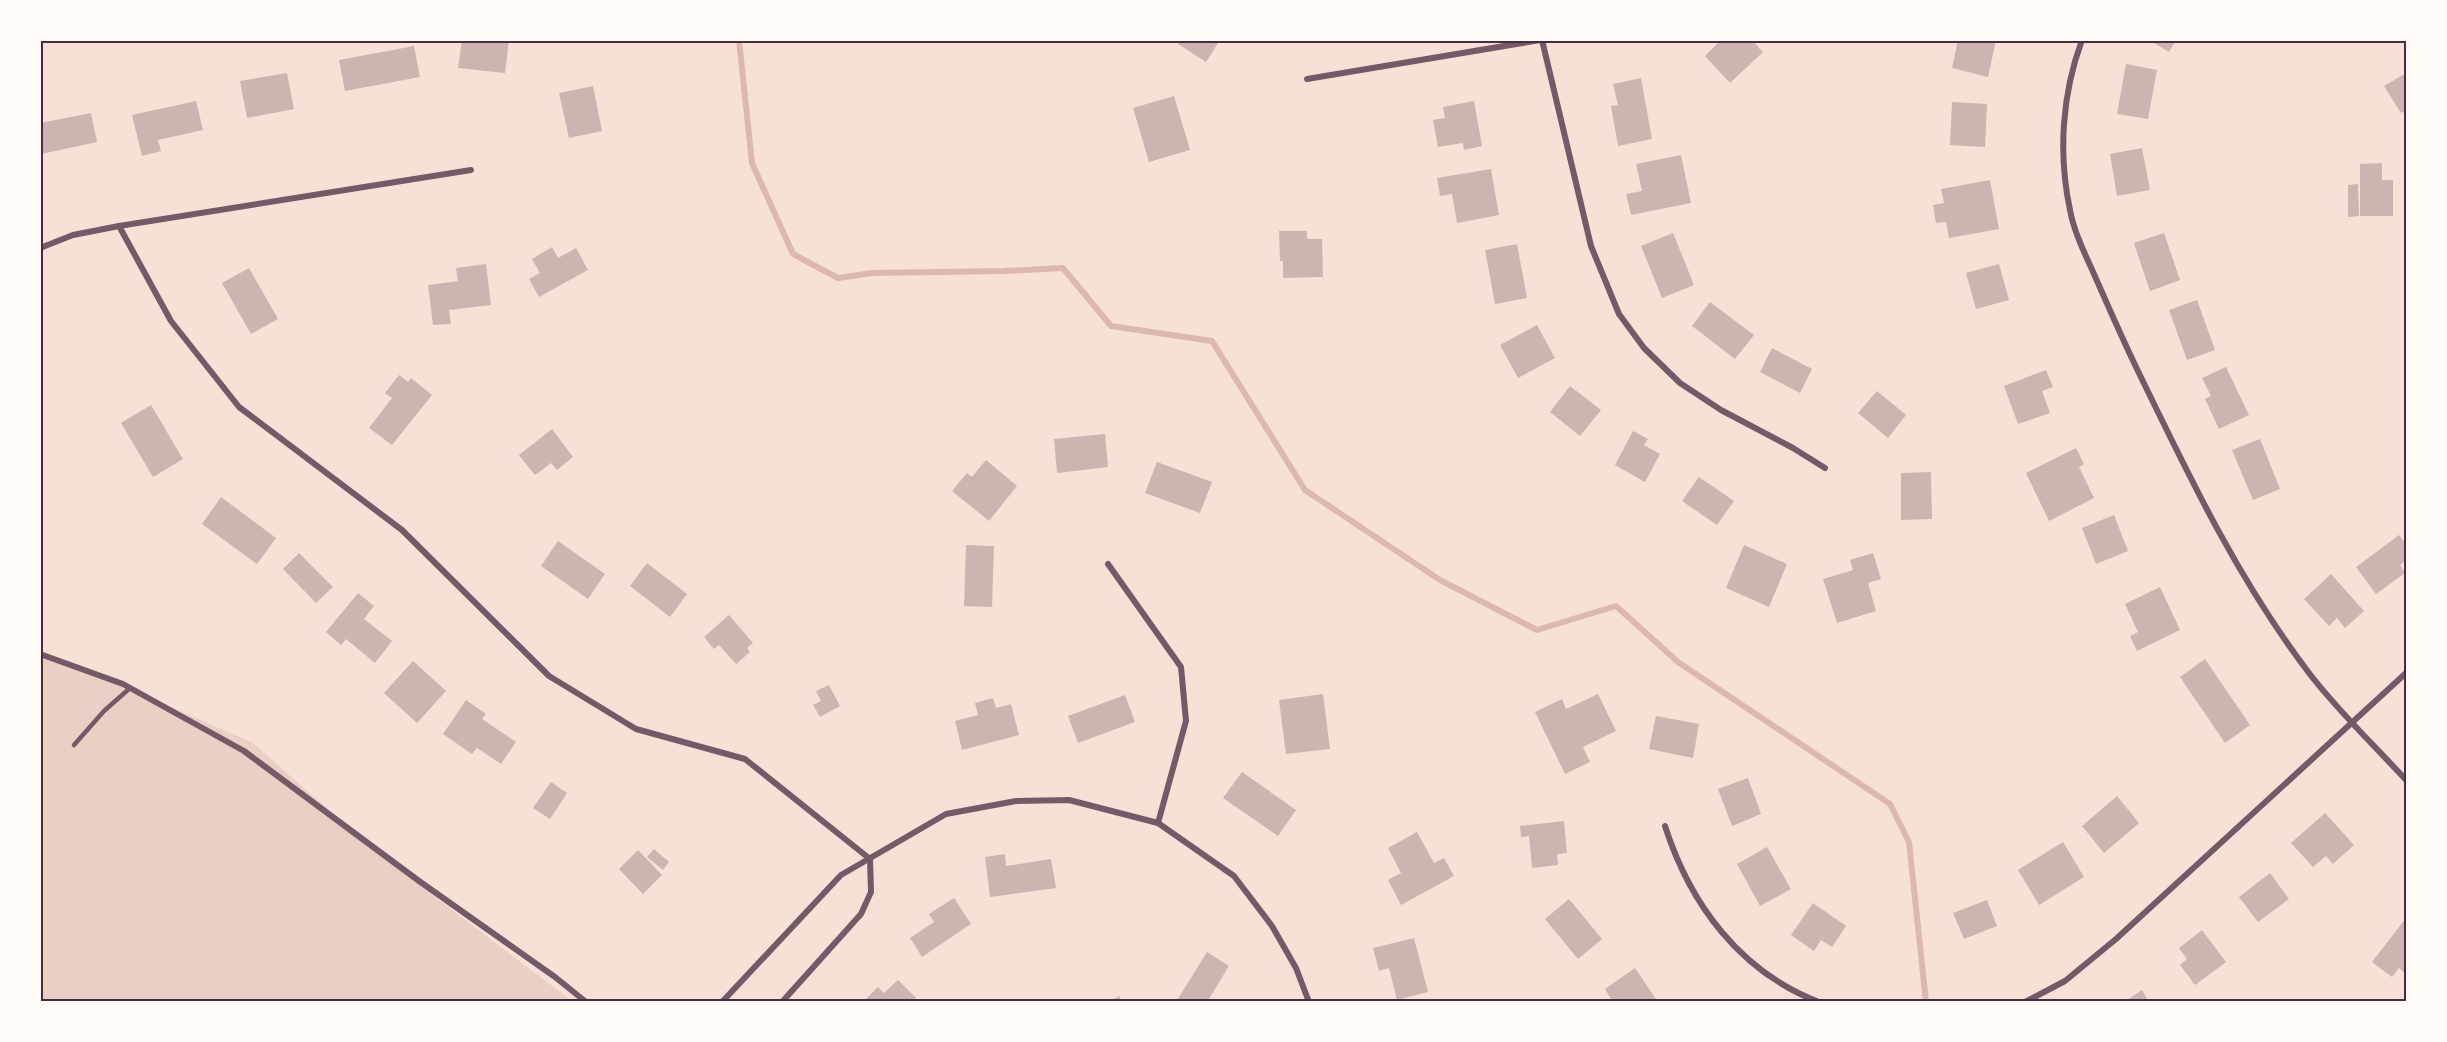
<svg xmlns="http://www.w3.org/2000/svg" width="2447" height="1042" viewBox="0 0 2447 1042" font-family="'DM Sans',sans-serif">
<style>
.green{fill:#ebcfc5}
.lines{fill:none;stroke-linecap:round;stroke-linejoin:round}
.stream{stroke:#dcb8b0;stroke-width:6}
.building{fill:#ccb4b1}
.service{stroke:#755966;stroke-width:4.5}
.minor{stroke:#755966;stroke-width:6}
.neatline{fill:none;stroke:#4a2c40;stroke-width:2}
</style>
<rect width="100%" height="100%" fill="#f7e1d7"/>
<path class="green" d="M40 655 73 664 253 743 377 853 572 1001H41Z"/>
<g class="lines">
<path class="stream" d="M739 40 752 163 793 254 838 278 872 273 1004 271 1063 268 1111 326 1212 341 1305 490 1440 580 1537 630 1616 606 1678 662 1890 804 1909 842 1926 1002"/>
</g>
<g class="building">
<path d="M462 40H509L505 73 458 68Z"/>
<path d="M1180 40H1220L1206 62 1178 44Z"/>
<path d="M1721 40H1752L1763 52 1730 83 1705 56Z"/>
<path d="M1958 40H1996L1988 77 1952 68Z"/>
<path d="M2149 40H2176L2169 52Z"/>
<path d="M414 46 420 77 345 91 339 60Z"/>
<path d="M2126 64 2157 70 2148 119 2117 114Z"/>
<path d="M287 73 294 109 247 118 240 81Z"/>
<path d="M2406 73V110L2401 113 2384 86Z"/>
<path d="M1641 78 1652 139 1618 146 1611 106 1618 105 1613 84Z"/>
<path d="M593 86 602 131 569 138 559 93Z"/>
<path d="M1174 96 1190 150 1149 162 1133 108Z"/>
<path d="M196 101 203 130 158 140 161 151 142 156 132 115Z"/>
<path d="M1474 101 1482 146 1464 150 1463 143 1438 147 1433 120 1445 118 1443 107Z"/>
<path d="M1952 102 1987 104 1985 147 1950 145Z"/>
<path d="M91 113 97 142 41 154 40 123Z"/>
<path d="M2142 148 2150 190 2117 196 2110 154Z"/>
<path d="M1681 155 1691 203 1631 215 1626 194 1642 191 1636 164Z"/>
<path d="M2382 163V180H2393V216H2360V164Z"/>
<path d="M1491 169 1499 215 1457 223 1452 194 1440 196 1437 178Z"/>
<path d="M1990 180 1999 229 1949 238 1946 222 1936 223 1933 205 1944 203 1941 189Z"/>
<path d="M2358 184 2359 216 2348 217V185Z"/>
<path d="M1279 231H1307V239H1322L1323 277 1283 278V261H1280Z"/>
<path d="M1673 233 1694 285 1662 298 1641 246Z"/>
<path d="M2164 233 2180 280 2150 291 2134 243Z"/>
<path d="M1517 244 1527 298 1495 304 1485 250Z"/>
<path d="M552 247 558 258 576 248 588 270 539 297 529 279 540 273 532 259Z"/>
<path d="M486 264 491 305 449 310 451 324 433 325 428 285 458 281 456 268Z"/>
<path d="M1999 264 2009 300 1976 309 1966 273Z"/>
<path d="M249 268 278 319 251 334 222 283Z"/>
<path d="M2197 300 2215 350 2187 360 2169 310Z"/>
<path d="M1710 302 1754 335 1735 359 1692 326Z"/>
<path d="M1537 325 1555 358 1518 378 1500 345Z"/>
<path d="M1772 348 1812 369 1800 393 1760 372Z"/>
<path d="M2226 367 2249 415 2219 429 2205 399 2211 396 2202 378Z"/>
<path d="M2046 370 2053 387 2042 391 2050 413 2018 424 2004 386Z"/>
<path d="M399 375 408 382 411 378 432 395 392 445 369 428 392 398 385 393Z"/>
<path d="M1570 386 1601 410 1580 436 1550 412Z"/>
<path d="M1877 391 1906 415 1888 438 1858 413Z"/>
<path d="M151 405 183 459 153 477 121 423Z"/>
<path d="M552 429 573 457 557 470 551 463 535 475 519 455Z"/>
<path d="M1633 431 1648 439 1644 445 1660 454 1645 482 1615 465Z"/>
<path d="M1105 434 1108 467 1057 473 1054 439Z"/>
<path d="M2260 439 2280 489 2253 500 2232 450Z"/>
<path d="M2076 448 2084 464 2079 467 2094 498 2049 521 2026 473Z"/>
<path d="M986 460 1017 486 989 521 952 491 967 473 972 477Z"/>
<path d="M1157 462 1212 482 1200 513 1145 493Z"/>
<path d="M1931 472 1932 519 1901 520V473Z"/>
<path d="M1699 477 1734 501 1717 525 1682 501Z"/>
<path d="M221 497 276 538 257 564 202 524Z"/>
<path d="M2114 515 2128 551 2096 564 2082 528Z"/>
<path d="M2399 535 2406 544V560L2400 565 2405 573 2376 594 2356 567Z"/>
<path d="M558 541 605 574 588 599 541 566Z"/>
<path d="M966 545 994 546 992 607 964 606Z"/>
<path d="M1744 545 1787 564 1769 607 1726 588Z"/>
<path d="M299 553 333 587 316 603 283 569Z"/>
<path d="M1873 553 1881 579 1868 583 1876 611 1837 623 1823 579 1853 570 1850 560Z"/>
<path d="M647 563 687 594 670 617 630 586Z"/>
<path d="M2331 574 2364 611 2345 628 2337 618 2329 626 2304 599Z"/>
<path d="M2160 587 2180 630 2137 651 2130 636 2138 632 2125 604Z"/>
<path d="M358 593 374 606 364 619 392 641 375 663 346 639 341 645 326 632Z"/>
<path d="M729 615 753 643 747 648 750 652 736 664 719 645 714 649 704 637Z"/>
<path d="M2205 659 2250 725 2225 743 2180 677Z"/>
<path d="M413 661 446 691 417 723 384 693Z"/>
<path d="M829 685 840 706 820 717 813 705 821 701 816 691Z"/>
<path d="M1323 694 1330 749 1286 754 1279 700Z"/>
<path d="M1598 694 1616 731 1583 747 1590 762 1565 774 1535 712 1562 699 1566 709Z"/>
<path d="M1125 695 1135 722 1078 743 1068 716Z"/>
<path d="M993 698 996 708 1011 704 1019 735 962 750 955 721 978 715 975 703Z"/>
<path d="M466 700 486 714 482 719 516 742 501 764 477 748 472 754 443 734Z"/>
<path d="M1656 716 1699 724 1693 758 1649 749Z"/>
<path d="M1242 772 1296 810 1278 836 1223 798Z"/>
<path d="M1748 778 1761 814 1732 826 1718 789Z"/>
<path d="M551 782 567 793 550 819 533 808Z"/>
<path d="M2117 796 2139 823 2104 853 2082 826Z"/>
<path d="M2325 813 2354 845 2333 864 2326 856 2313 867 2291 843Z"/>
<path d="M1564 821 1567 853 1557 854 1558 865 1532 868 1529 836 1521 837 1520 826Z"/>
<path d="M1417 832 1434 863 1444 858 1454 876 1401 905 1388 880 1401 873 1388 848Z"/>
<path d="M2063 842 2084 877 2039 905 2018 870Z"/>
<path d="M1767 847 1791 889 1760 906 1737 864Z"/>
<path d="M654 849 669 862 663 870 647 857Z"/>
<path d="M638 850 662 875 643 894 619 869Z"/>
<path d="M1005 854 1006 866 1051 859 1056 888 990 897 985 857Z"/>
<path d="M2270 873 2289 899 2258 922 2239 897Z"/>
<path d="M954 898 971 924 922 957 910 938 934 922 929 914Z"/>
<path d="M1569 899 1602 939 1578 959 1545 919Z"/>
<path d="M1987 900 1997 926 1964 939 1953 913Z"/>
<path d="M1813 903 1846 926 1832 947 1821 940 1814 951 1791 935Z"/>
<path d="M2406 918V974L2399 968 2392 977 2372 962Z"/>
<path d="M2202 930 2226 962 2195 985 2180 965 2187 959 2179 948Z"/>
<path d="M1414 938 1428 992 1397 1000 1389 968 1379 971 1373 948Z"/>
<path d="M1207 952 1229 966 1207 1002H1176Z"/>
<path d="M1635 968 1658 1002H1613L1605 989Z"/>
<path d="M898 980 916 998 912 1002H863L878 987 884 993Z"/>
<path d="M2142 990 2149 1002H2124Z"/>
<path d="M1119 996 1122 1002H1109Z"/>
</g>
<g class="lines">
<path class="service" d="M74 745 104 711 130 688"/>
<g class="minor">
<path d="M1542 40 1591 246 1619 314 1644 348 1680 383 1721 410 1793 448 1825 468"/>
<path d="M2082 40C2062 94 2058 154 2070 210 2074 232 2085 254 2094 274 2108 306 2122 338 2137 369 2188 474 2238 580 2309 673 2338 711 2374 745 2406 780"/>
<path d="M1307 79 1540 40"/>
<path d="M119 226 171 321 239 407 402 530 549 676 636 729 745 759 870 859"/>
<path d="M40 248 73 235 119 226 471 170"/>
<path d="M1108 564 1181 667 1186 721 1158 823"/>
<path d="M40 654 123 684 244 751 419 881 555 977 586 1002"/>
<path d="M1665 826C1690 904 1740 972 1819 1002"/>
<path d="M722 1002 841 875 946 814 1016 801 1069 800 1158 823 1234 876 1272 926 1296 968 1309 1002"/>
<path d="M782 1002 861 914 871 892 870 859"/>
<path d="M2025 1002 2065 981 2116 939 2406 673"/>
</g>
</g>
<rect width="2447" height="1042" fill="none" stroke="#fffaf5" stroke-width="84"/>
<rect x="42" y="42" width="2363" height="958" class="neatline"/>
</svg>
